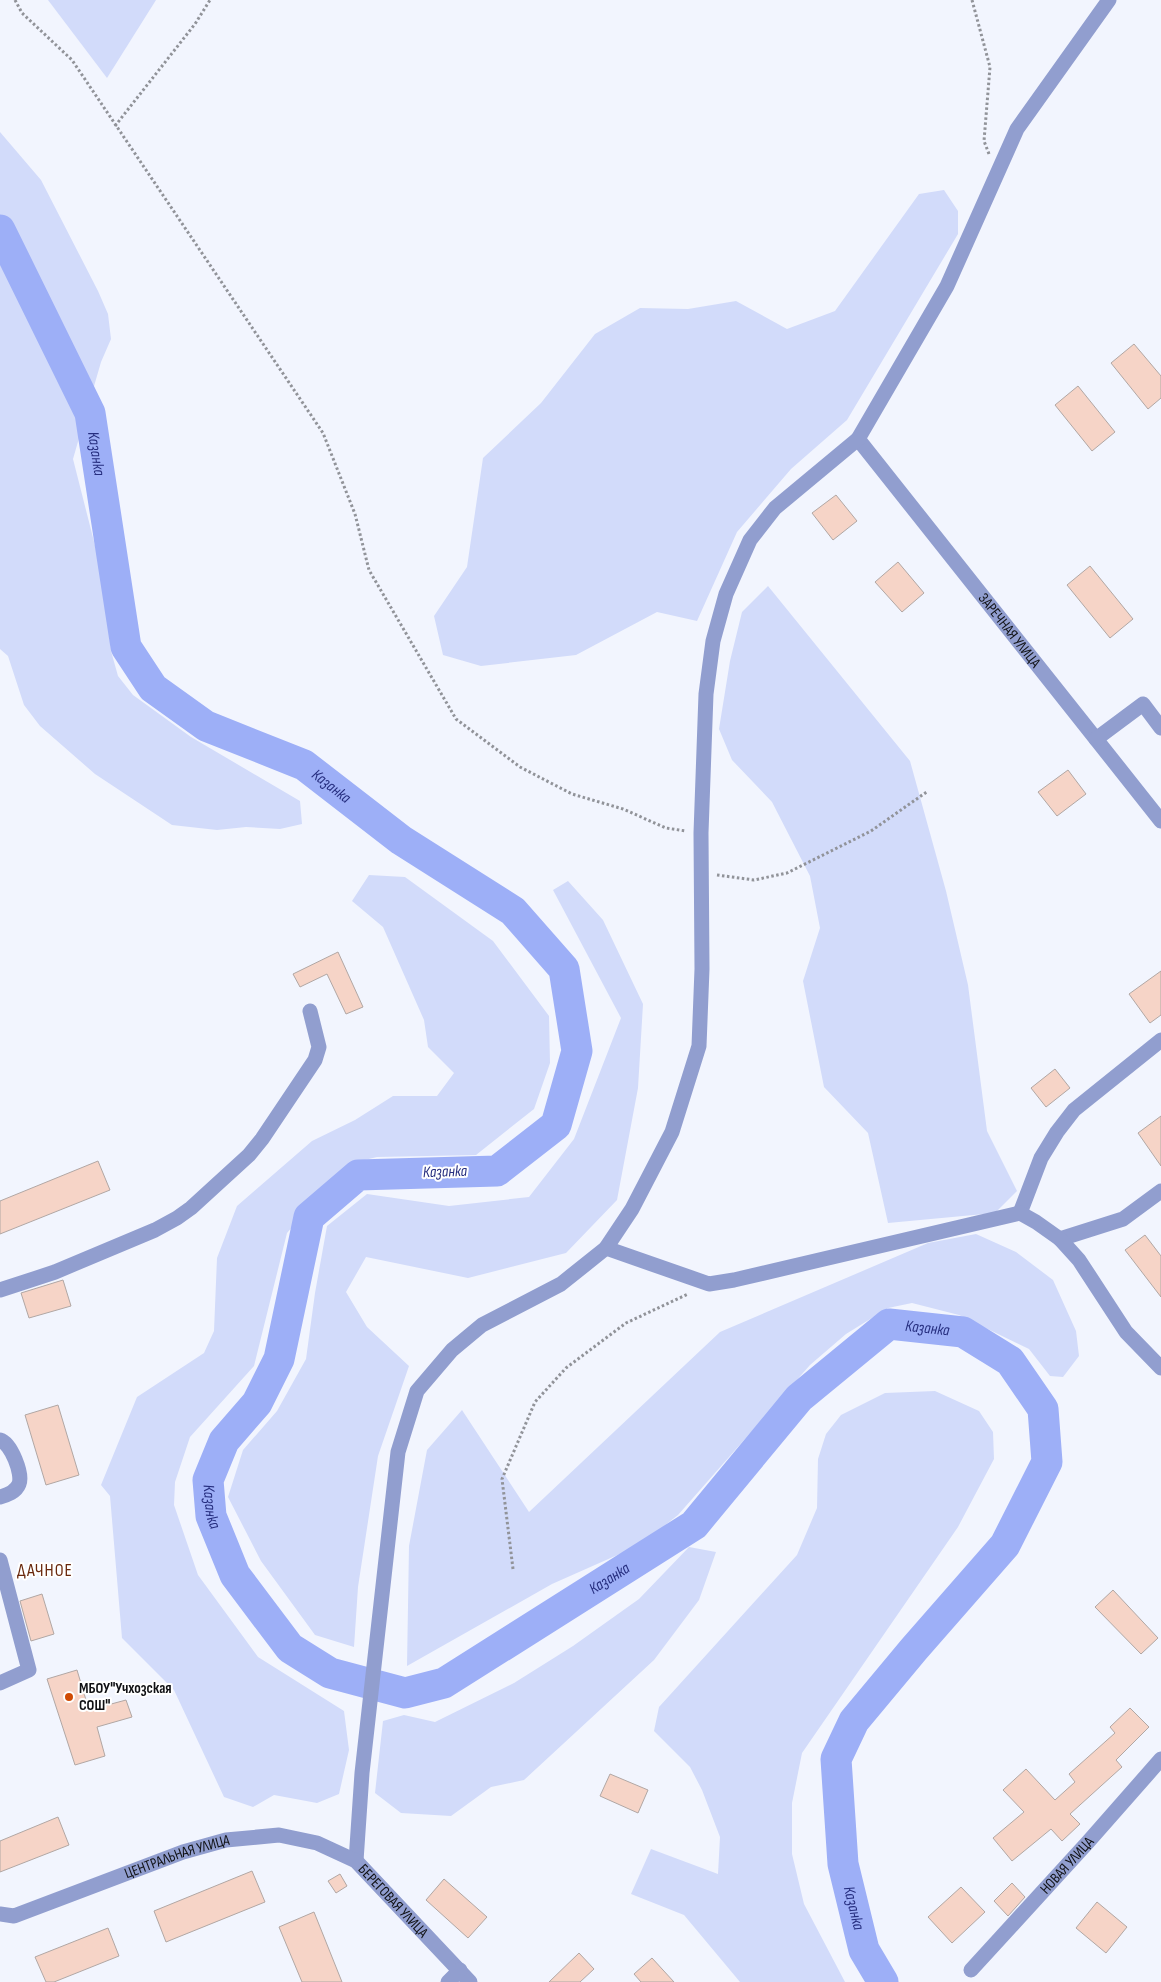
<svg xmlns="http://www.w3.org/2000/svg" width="1161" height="1982" viewBox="0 0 1161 1982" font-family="'Sofia Sans Condensed',sans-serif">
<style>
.green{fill:#d2dbfa}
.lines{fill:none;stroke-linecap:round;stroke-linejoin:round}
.river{stroke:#9daff7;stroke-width:31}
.building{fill:#f6d4c7;stroke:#b1a7a4}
.path{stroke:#919399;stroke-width:3;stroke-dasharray:2.5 2.5;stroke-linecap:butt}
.minor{stroke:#919ecf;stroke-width:15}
.poi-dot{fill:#d04b04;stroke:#fff;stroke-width:2}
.labels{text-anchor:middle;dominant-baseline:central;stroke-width:4;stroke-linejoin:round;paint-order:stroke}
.street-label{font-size:15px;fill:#101114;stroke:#fff}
.poi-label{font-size:15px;font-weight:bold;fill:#101114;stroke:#fff;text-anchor:start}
.water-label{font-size:16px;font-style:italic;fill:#262e7f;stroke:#fff}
.quarter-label{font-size:18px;letter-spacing:1px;fill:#69280d;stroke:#fff}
</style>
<rect width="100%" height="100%" fill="#f2f5fe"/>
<g class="green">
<path d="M48 0H156L107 78Z"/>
<path d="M0 132 41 180 98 291 108 314 111 339 101 362 73 459 103 577 111 651 118 676 133 695 191 737 300 801 302 824 280 829 246 827 217 830 172 825 95 774 40 726 24 705 8 656 0 649Z"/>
<path d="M944 190 958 211V234L847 420 791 469 737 532 697 621 657 612 576 655 481 666 443 655 434 616 467 567 483 458 541 403 595 334 640 308 688 309 736 301 787 329 835 311 919 194Z"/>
<path d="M768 586 910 761 946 891 968 985 987 1131 1017 1191 995 1213 888 1223 868 1133 824 1087 803 981 820 928 810 876 772 802 732 760 719 729 730 661 742 612Z"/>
<path d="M369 875 405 877 493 941 549 1016 550 1063 534 1109 476 1155 377 1157 352 1163 334 1178 287 1233 254 1366 190 1437 175 1482 174 1505 198 1575 258 1657 344 1711 349 1750 339 1794 317 1803 274 1795 253 1807 224 1797 174 1690 122 1638 110 1496 101 1485 137 1397 204 1353 214 1331 217 1258 237 1206 312 1141 355 1120 393 1096H437L454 1073 428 1047 424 1020 383 927 352 901Z"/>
<path d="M568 881 603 920 643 1004 638 1088 617 1200 566 1253 468 1278 366 1257 346 1292 367 1327 409 1366 378 1456 358 1587 354 1647 315 1635 261 1561 228 1497 243 1450 277 1411 306 1359 315 1293 327 1226 367 1194 449 1206 529 1197 574 1139 621 1018 553 890Z"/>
<path d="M976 1234 1016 1252 1053 1280 1076 1331 1079 1356 1063 1377 1050 1376 1029 1349 959 1315 912 1303 888 1308 846 1334 810 1365 678 1515 640 1545 552 1584 407 1666 409 1546 427 1450 462 1410 529 1512 720 1332 928 1243Z"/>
<path d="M935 1391 979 1411 993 1432 994 1459 958 1527 802 1753 792 1803V1854L804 1904 845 1982H740L684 1915 631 1894 651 1849 718 1874 720 1837 702 1790 690 1767 654 1731 659 1707 797 1555 817 1508 818 1459 826 1434 841 1415 885 1393Z"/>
<path d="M689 1547 716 1552 699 1600 654 1660 524 1780 491 1787 451 1816 401 1813 375 1793 383 1721 404 1715 435 1722 514 1683 573 1646 639 1599Z"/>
</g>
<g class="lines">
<path class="river" id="s1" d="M0 230 90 413 126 647 153 688 206 726 304 765 401 840 513 911 564 969 577 1051 556 1125 497 1171 358 1175 309 1217 279 1359 257 1403 224 1441 208 1480 211 1516 235 1575 290 1648 330 1673 405 1693 444 1683 694 1525 799 1398 889 1324 963 1332 1010 1361 1043 1409 1047 1462 1005 1545 914 1649 854 1721 836 1759 843 1864 864 1950 883 1982"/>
</g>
<g class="building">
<path d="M1134 344 1161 376V398L1148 409 1111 363Z"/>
<path d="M1078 386 1115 432 1092 451 1055 405Z"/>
<path d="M836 495 857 521 833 540 812 513Z"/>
<path d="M898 562 924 593 902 612 875 582Z"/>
<path d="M1090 566 1133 619 1110 638 1067 585Z"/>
<path d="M1068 770 1086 794 1057 816 1038 792Z"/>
<path d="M338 952 363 1007 346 1014 327 974 300 987 293 974Z"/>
<path d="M1161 971V1015L1150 1023 1129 994Z"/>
<path d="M1055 1069 1070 1088 1046 1107 1031 1088Z"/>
<path d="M1161 1116V1166L1138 1133Z"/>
<path d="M98 1161 110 1190 0 1234V1201Z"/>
<path d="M1145 1235 1161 1256V1297L1125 1250Z"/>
<path d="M63 1280 71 1306 29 1318 21 1293Z"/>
<path d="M58 1405 79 1475 46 1485 25 1415Z"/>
<path d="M1113 1590 1158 1638 1141 1654 1095 1607Z"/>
<path d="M42 1594 54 1634 31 1641 20 1601Z"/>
<path d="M77 1670 89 1710 126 1700 132 1717 97 1727 105 1756 75 1765 47 1679Z"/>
<path d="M1130 1708 1149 1727 1116 1760 1122 1767 1070 1814 1080 1824 1062 1841 1051 1829 1012 1861 993 1838 1024 1812 1003 1790 1026 1769 1055 1800 1075 1782 1069 1774 1115 1733 1110 1727Z"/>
<path d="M610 1774 648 1790 638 1813 600 1796Z"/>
<path d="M58 1817 69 1845 0 1872V1841Z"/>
<path d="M252 1871 265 1902 166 1942 154 1911Z"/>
<path d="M340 1874 347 1886 336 1893 328 1881Z"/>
<path d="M444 1879 487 1917 468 1938 426 1900Z"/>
<path d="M1012 1883 1025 1897 1008 1916 994 1901Z"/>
<path d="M961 1887 985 1912 952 1943 928 1917Z"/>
<path d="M1097 1902 1127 1927 1106 1953 1076 1928Z"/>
<path d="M314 1912 342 1982H302L279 1927Z"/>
<path d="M108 1928 119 1956 54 1982H46L35 1957Z"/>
<path d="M579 1953 594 1969 580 1982H549Z"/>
<path d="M652 1958 674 1982H641L634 1974Z"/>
</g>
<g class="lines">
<g class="path">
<path d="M15 0 22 13 72 60 323 433 355 514 369 570 456 719 520 767 572 794 623 809 666 828 686 831"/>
<path d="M972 0 990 67 984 141 989 154"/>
<path d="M115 126 195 24 210 0"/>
<path d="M717 875 754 880 787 873 871 831 928 791"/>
<path d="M513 1569 502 1479 535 1402 566 1368 626 1323 688 1294"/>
</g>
<g class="minor">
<path id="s2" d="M858 439 1161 821"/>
<path d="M1096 739 1143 704 1161 728"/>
<path d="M1020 1213 1041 1158 1057 1132 1074 1110 1161 1040"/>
<path d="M1060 1239 1123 1219 1161 1191"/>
<path d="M606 1248 709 1284 734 1280 1020 1213 1036 1222 1060 1239 1079 1260 1126 1332 1161 1368"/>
<path d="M0 1290 55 1272 155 1230 177 1218 191 1208 249 1155 262 1139 315 1060 319 1047 310 1011"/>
<path d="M0 1440C11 1443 23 1474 19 1484 16 1492 7 1495 0 1497"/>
<path d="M0 1560 29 1670 0 1683"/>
<path d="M356 1861 362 1773 398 1452 417 1391 452 1350 482 1325 561 1284 606 1248 632 1209 672 1132 699 1046 702 969 701 833 706 694 713 641 726 594 750 540 775 508 858 439 947 286 1017 129 1109 0"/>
<path id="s3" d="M0 1914 14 1916 183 1852 226 1840 279 1835 317 1843 356 1861 470 1982"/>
<path id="s4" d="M971 1970 1088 1842 1161 1759"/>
<path d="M448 1982 460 1970"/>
</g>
</g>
<circle class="poi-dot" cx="69" cy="1697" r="5"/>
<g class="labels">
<g class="street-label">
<text stroke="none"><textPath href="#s2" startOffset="244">ЗАРЕЧНАЯ УЛИЦА</textPath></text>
<text stroke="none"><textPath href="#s3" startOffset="188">ЦЕНТРАЛЬНАЯ УЛИЦА</textPath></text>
<text stroke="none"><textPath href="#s4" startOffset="142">НОВАЯ УЛИЦА</textPath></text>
<text stroke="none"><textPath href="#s3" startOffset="429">БЕРЕГОВАЯ УЛИЦА</textPath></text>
</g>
<g class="poi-label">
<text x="79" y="1688">МБОУ"Учхозская<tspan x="79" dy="17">СОШ"</tspan></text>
</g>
<g class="water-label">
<text stroke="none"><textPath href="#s1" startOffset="245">Казанка</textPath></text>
<text stroke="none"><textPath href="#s1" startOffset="695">Казанка</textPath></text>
<text transform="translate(445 1172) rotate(-2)">Казанка</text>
<text stroke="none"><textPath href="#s1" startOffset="2690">Казанка</textPath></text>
<text stroke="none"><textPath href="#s1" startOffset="1745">Казанка</textPath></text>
<text stroke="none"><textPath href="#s1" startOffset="2270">Казанка</textPath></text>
<text stroke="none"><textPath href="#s1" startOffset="3410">Казанка</textPath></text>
</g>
<g class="quarter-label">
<text x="45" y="1570">ДАЧНОЕ</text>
</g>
</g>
</svg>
